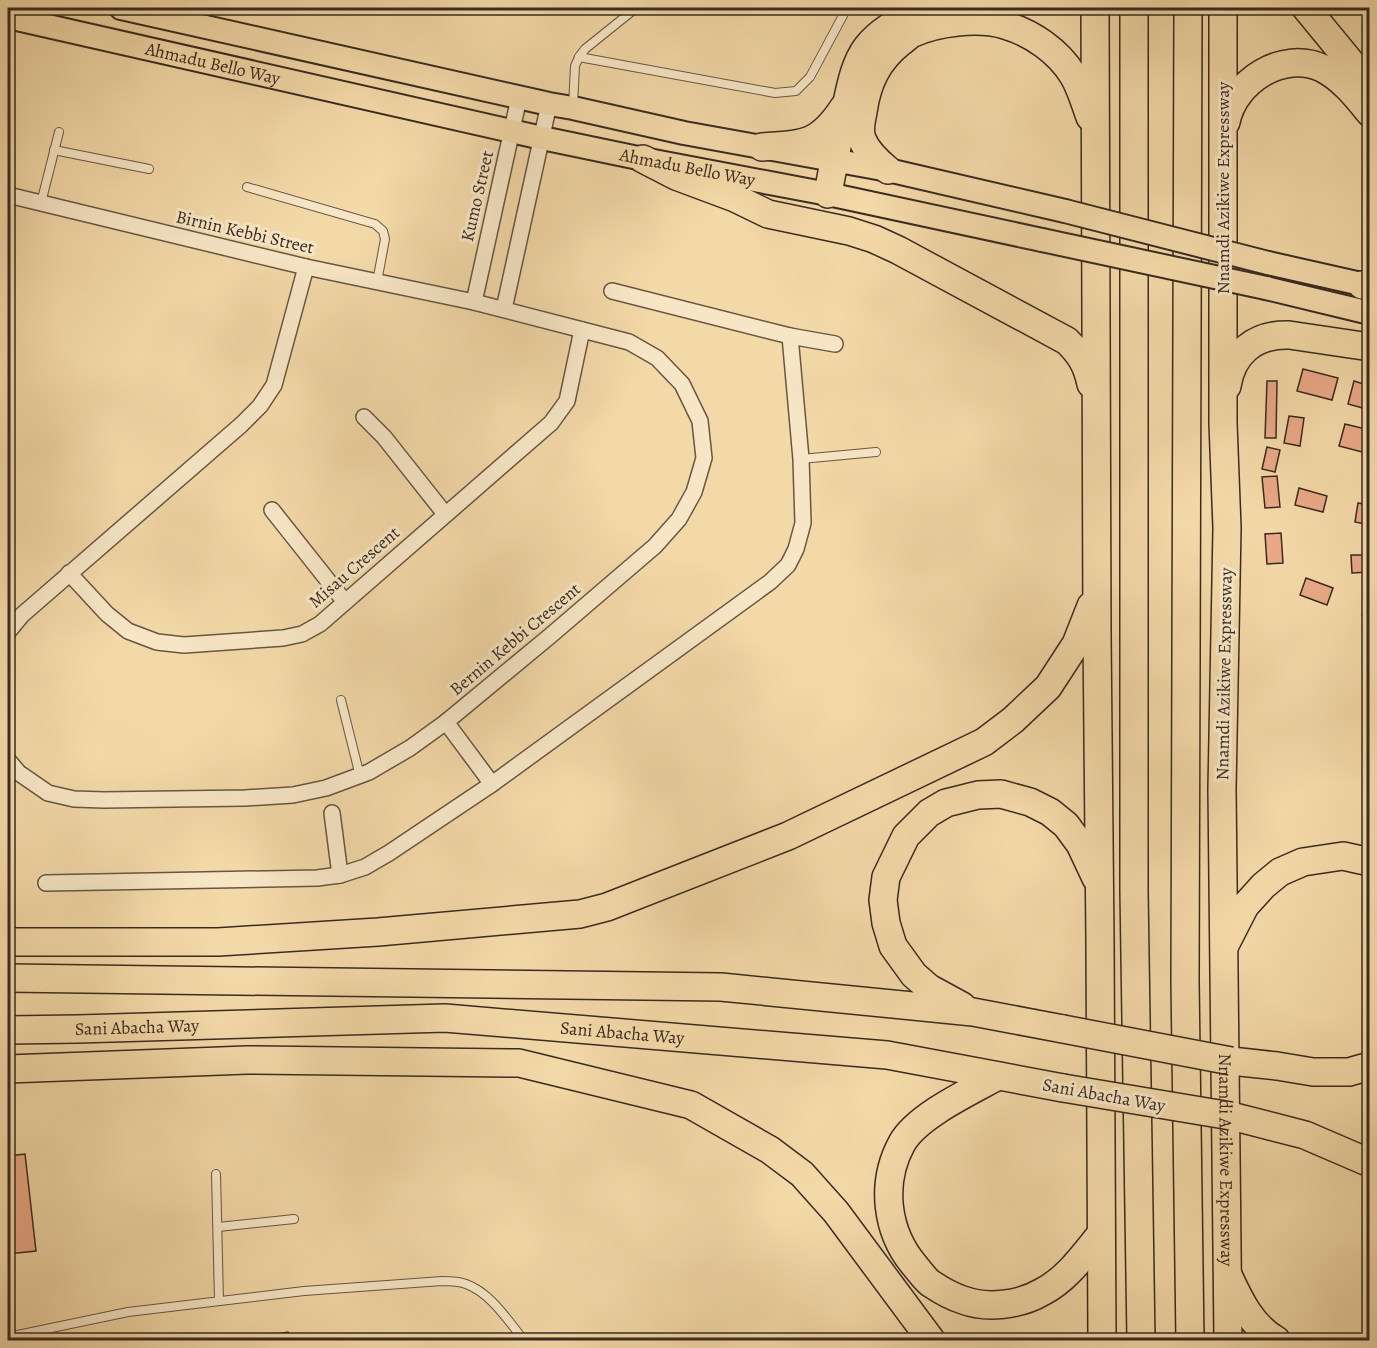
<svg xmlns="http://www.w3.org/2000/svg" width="1377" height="1348" viewBox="0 0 1377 1348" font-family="Alegreya,serif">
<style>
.building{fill:#eaa987;stroke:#392b20;stroke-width:1.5}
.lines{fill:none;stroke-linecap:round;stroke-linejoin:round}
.lane-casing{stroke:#685642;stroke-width:10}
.street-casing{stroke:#685642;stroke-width:18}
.primary-casing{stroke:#392b20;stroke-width:26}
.highway-casing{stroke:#392b20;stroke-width:30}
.lane{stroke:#f7e6c6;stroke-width:8}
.street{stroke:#f7e6c6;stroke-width:15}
.primary{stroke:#f3d8a8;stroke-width:22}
.highway{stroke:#f3d8a8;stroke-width:27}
.primary-bridge-casing{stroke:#392b20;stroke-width:26;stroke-linecap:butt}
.highway-bridge-casing{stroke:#392b20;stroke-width:30;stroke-linecap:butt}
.primary-bridge{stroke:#f3d8a8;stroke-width:22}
.highway-bridge{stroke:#f3d8a8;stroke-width:27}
.labels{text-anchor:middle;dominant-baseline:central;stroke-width:6;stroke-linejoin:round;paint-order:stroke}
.street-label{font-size:18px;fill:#392b20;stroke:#f7e6c6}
</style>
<rect width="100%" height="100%" fill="#f3d8a8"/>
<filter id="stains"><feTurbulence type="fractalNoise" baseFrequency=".00333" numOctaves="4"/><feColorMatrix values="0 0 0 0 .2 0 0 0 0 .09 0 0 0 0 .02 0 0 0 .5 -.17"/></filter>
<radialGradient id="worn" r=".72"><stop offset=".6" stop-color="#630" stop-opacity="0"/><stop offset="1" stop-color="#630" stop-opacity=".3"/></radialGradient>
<g class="building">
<path d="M1303 369 1338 378 1332 400 1297 391Z"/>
<path d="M1267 381H1277L1276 438H1265Z"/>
<path d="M1354 381 1370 386V410L1348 404Z"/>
<path d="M1289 416 1304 418 1300 446 1284 443Z"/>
<path d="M1345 424 1370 430V454L1339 446Z"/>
<path d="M1267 447 1280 450 1275 472 1262 469Z"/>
<path d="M1277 476 1280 507 1265 508 1262 477Z"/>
<path d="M1299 488 1327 496 1323 512 1295 505Z"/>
<path d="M1358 503 1370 505V525L1355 522Z"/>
<path d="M1281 533 1283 563 1267 564 1265 534Z"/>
<path d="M1351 555H1370V572L1352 573Z"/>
<path d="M1306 578 1333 588 1327 605 1300 595Z"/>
<path d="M1370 589V617L1362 615Z"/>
<path d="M25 1154 36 1251 8 1254V1156Z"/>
<path d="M288 1332 289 1340H251V1338Z"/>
</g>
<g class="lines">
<defs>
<g id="lane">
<path d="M403 9 406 8"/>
<path d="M579 57 775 93 796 91 810 77 847 8"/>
<path d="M573 106 575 66 579 57 585 49 636 8"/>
<path d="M54 150 149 169"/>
<path d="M247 187 375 224 383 231 385 239 377 282"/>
<path d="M41 203 59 132"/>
<path d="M801 459 876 452"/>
<path d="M341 700 360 776"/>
<path d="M216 1174 219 1301"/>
<path d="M218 1227 294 1219"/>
<path d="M8 1337 128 1312 304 1291 442 1281C450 1281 458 1281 466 1284 491 1293 508 1321 524 1340"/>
</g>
<g id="street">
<path d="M8 195 306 267 474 302 629 342 657 358 682 384 700 421 704 458 694 492 679 519 655 546 550 636 446 722 410 748 369 772 326 788 293 795 245 798 104 800 74 799 48 793 19 773 8 760"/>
<path d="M612 291 790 336 835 344"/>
<path d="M474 302 519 98"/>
<path d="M504 309 549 104"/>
<path d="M364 417 384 437 445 514"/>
<path d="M272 510 345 602"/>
<path d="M69 573 107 614 128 631 157 642 184 645 283 638 302 634 320 624 551 423 567 401 582 330"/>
<path d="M8 632 22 615 241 425 260 406 274 385 306 267"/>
<path d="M446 722 492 784"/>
<path d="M332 813 340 875"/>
<path d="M46 883 317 878 340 875 365 867 389 853 492 784 770 582 788 565 796 549 803 523 801 459 790 336"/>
</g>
<g id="primary">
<path d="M121 8 549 104 573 108 684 133 888 170 1065 211"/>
<path id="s1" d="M8 17 542 138 643 159 828 194 1042 240"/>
<path d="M1268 263 1370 286"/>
<path d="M1266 288 1370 313"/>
</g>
<g id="highway">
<path d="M1095 8 1097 634 1100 942 1102 1340"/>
<path d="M1134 8V891L1141 1340"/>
<path d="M1188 8 1185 981 1190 1340"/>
<path id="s2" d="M1223 8V423L1227 528 1222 789 1228 1340"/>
<path d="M1306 8 1370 86"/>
<path d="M1226 122C1234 81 1283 50 1322 68 1342 78 1356 96 1370 113"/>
<path d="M762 147C805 144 819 145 844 107"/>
<path d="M643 159 676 176 735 198 768 214 849 231 874 239 898 250 1067 341C1081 355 1087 365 1091 384"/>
<path d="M888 170C877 161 867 152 862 139 859 131 861 121 863 112 867 83 877 61 901 42 904 40 908 36 911 34 936 22 978 17 1005 25 1032 33 1058 51 1073 75 1081 88 1085 104 1090 117"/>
<path d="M828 194C833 166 838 139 845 112 850 90 853 66 867 47 882 28 903 18 925 11"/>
<path d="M1362 285H1370"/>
<path d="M1227 386C1232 353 1255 334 1289 335L1370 347"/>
<path d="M8 942H218L378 932 580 914 607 907 788 836 984 742 1013 720 1048 687 1076 644 1091 606"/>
<path d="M1225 945 1245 906 1263 886 1280 872 1303 862 1343 856 1370 862"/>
<path d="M8 978 721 987 973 1012 1063 1029"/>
<path d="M962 1006 929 988 914 975 893 946 886 923 883 900 886 877 906 836 929 813 946 803 978 795 1001 794 1030 802 1050 812 1066 825 1080 844 1096 878"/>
<path id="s3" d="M8 1030 78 1029 445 1018 887 1055 1063 1088"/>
<path d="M1231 1061 1277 1066 1313 1072H1349L1370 1066"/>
<path d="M8 1069 247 1060 519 1063 691 1105 770 1150 802 1174 836 1212 931 1340"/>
<path d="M998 1076C971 1091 917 1116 902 1143 880 1183 886 1232 915 1266 920 1272 925 1279 930 1283 939 1289 953 1297 963 1300 987 1309 1020 1305 1042 1292 1066 1280 1083 1256 1100 1235"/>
<path d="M1231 1116 1305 1135 1370 1163"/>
<path d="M1229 1277C1240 1301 1252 1326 1276 1340"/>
</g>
</defs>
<use href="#lane" class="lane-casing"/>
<use href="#street" class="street-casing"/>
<use href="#primary" class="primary-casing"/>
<use href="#highway" class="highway-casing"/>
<use href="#lane" class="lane"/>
<use href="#street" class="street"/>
<use href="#primary" class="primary"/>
<use href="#highway" class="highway"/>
<defs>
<g id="primary-bridge">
<path d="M1065 211 1268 263"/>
<path d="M1042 240 1266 288"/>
</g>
<g id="highway-bridge">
<path d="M1063 1029 1231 1061"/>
<path d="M1063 1088 1231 1116"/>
</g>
</defs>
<use href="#primary-bridge" class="primary-bridge-casing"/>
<use href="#highway-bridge" class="highway-bridge-casing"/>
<use href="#primary-bridge" class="primary-bridge"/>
<use href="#highway-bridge" class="highway-bridge"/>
</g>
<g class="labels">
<g class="street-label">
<text stroke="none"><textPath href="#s1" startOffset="210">Ahmadu Bello Way</textPath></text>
<text stroke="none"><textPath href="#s1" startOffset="696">Ahmadu Bello Way</textPath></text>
<text transform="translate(1223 188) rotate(-90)">Nnamdi Azikiwe Expressway</text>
<text transform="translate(477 196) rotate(-77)">Kumo Street</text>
<text transform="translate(245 232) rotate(13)">Birnin Kebbi Street</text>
<text transform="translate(354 567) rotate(-41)">Misau Crescent</text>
<text transform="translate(515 639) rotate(-40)">Bernin Kebbi Crescent</text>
<text transform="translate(1224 674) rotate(-89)">Nnamdi Azikiwe Expressway</text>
<text stroke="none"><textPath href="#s3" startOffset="129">Sani Abacha Way</textPath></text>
<text stroke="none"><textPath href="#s3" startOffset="615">Sani Abacha Way</textPath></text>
<text transform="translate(1104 1095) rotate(10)">Sani Abacha Way</text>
<text stroke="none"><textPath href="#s2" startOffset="1152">Nnamdi Azikiwe Expressway</textPath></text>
</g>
</g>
<rect width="1377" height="1348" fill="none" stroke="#f3d8a8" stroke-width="30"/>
<rect x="9" y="9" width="1359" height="1330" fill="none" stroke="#392b20" stroke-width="3"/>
<rect x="15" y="15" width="1347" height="1318" fill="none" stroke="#392b20" stroke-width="1.5"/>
<rect width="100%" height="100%" filter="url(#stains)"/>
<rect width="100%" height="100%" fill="url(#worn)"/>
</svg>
